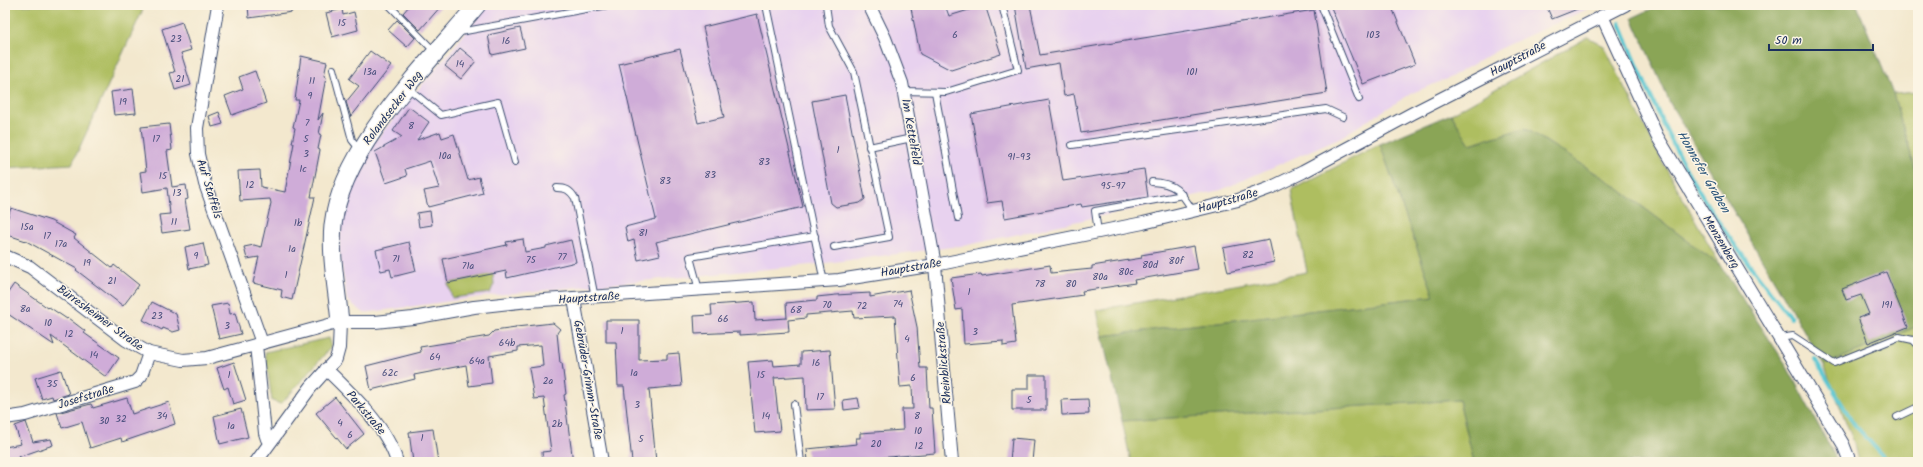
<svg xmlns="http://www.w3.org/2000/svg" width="1923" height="467" viewBox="0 0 1923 467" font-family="Kalam,sans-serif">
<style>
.built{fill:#e8d2ef}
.green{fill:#aebe61;stroke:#647660}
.forest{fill:#8aa557;stroke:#526a5a}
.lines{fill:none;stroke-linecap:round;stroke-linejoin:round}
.stream{stroke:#5bc7d3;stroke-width:4}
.building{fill:#cfacd8}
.lane-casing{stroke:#3b4b6f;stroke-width:8}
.street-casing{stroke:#3b4b6f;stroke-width:14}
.secondary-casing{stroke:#3b4b6f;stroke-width:19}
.lane{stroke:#fff;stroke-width:6}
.street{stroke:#fff;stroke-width:12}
.secondary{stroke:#fff;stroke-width:17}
.labels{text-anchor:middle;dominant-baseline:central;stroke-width:3;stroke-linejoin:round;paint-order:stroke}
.number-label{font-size:10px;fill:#484e7c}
.street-label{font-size:12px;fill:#1b2f5e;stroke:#fcf5e5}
.water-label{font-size:13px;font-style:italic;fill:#2b557b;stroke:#fcf5e5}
</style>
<rect width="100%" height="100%" fill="#fcf5e5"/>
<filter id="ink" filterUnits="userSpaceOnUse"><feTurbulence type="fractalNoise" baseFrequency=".025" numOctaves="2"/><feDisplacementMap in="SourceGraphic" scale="8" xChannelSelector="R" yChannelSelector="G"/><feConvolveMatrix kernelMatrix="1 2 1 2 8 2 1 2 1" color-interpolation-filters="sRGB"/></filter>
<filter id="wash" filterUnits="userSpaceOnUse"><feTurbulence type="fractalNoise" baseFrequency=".012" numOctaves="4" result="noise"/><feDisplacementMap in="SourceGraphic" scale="16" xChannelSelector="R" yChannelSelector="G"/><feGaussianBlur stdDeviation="0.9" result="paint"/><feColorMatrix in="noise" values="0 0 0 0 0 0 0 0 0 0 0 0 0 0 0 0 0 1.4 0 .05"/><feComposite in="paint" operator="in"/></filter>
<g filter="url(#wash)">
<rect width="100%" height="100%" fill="#f3e8ce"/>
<path class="built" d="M489 5H1596L1505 46 1449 78 1412 93 1341 137 1221 190 968 245 810 265 495 295 364 313 347 300 339 249 343 214 356 177 375 141Z"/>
<g class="green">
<path d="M5 5H145L72 164 5 168Z"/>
<path d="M1588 37 1604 46 1661 159 1721 266 1611 183 1525 128 1470 144 1451 114Z"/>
<path d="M1918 92V178L1893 94Z"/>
<path d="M1380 144 1434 296 1102 336 1097 310 1307 272 1291 190Z"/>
<path d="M493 273 494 284 490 293 452 298 448 283Z"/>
<path d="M1918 326V462H1858L1854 443 1824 365Z"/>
<path d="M329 338 332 346 281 404 272 401 265 352Z"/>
<path d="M1459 400 1474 462H1131L1122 421Z"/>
</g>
<g class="forest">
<path d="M1660 5H1857L1893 94 1918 178V326L1824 365 1671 105 1632 18Z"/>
<path d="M1451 114 1470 144 1525 128 1611 183 1721 266 1785 363 1838 462H1474L1459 400 1122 421 1102 336 1434 296 1380 144Z"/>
</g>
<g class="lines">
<g class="stream">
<path d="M1620 23C1640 72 1660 121 1685 167 1714 221 1753 270 1791 318"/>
<path d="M1815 359 1854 424 1888 462"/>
</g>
</g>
<g id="blocks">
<g class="building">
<path d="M248 5H291L292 12 249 18Z"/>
<path d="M410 5H442L420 30 403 13Z"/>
<path d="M922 5H945L949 16 985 5 1001 54 951 70 920 54 911 8Z"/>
<path d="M1015 5H1030L1040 55 1314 10 1327 93 1081 133 1074 94 1064 96 1059 63 1026 69Z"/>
<path d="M1330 5H1391L1415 64 1363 84Z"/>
<path d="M1546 5H1585V6L1552 19Z"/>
<path d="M342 9 343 15 354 12 358 30 332 37 326 13Z"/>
<path d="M757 14 803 207 656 242 660 255 638 260 634 240 628 242 625 227 656 219 619 64 680 49 698 123 724 117 703 27Z"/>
<path d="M397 20 415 38 407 47 388 30Z"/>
<path d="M182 22 191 50 181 53 191 85 175 90 170 73 175 72 162 29Z"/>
<path d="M520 28 525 48 492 55 488 35Z"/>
<path d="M460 48 476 61 461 79 445 66Z"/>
<path d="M370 51 391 66 351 117 346 102 359 86 349 79Z"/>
<path d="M301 56 327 62 324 76 326 77 318 120 323 113 319 134 321 135 318 149 320 150 311 197H315L292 300 281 297 282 290 253 283 259 257 247 259 244 247 254 245 261 247 271 203 270 199 240 201 238 171 260 170 261 187 285 192 294 143H292L295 128 293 127 299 100H295Z"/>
<path d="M255 71 266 103 232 115 225 96 243 89 239 77Z"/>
<path d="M133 89 136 113 114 115 111 92Z"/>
<path d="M845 95 865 199 860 203 836 207 831 203 812 101Z"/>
<path d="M1049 100 1063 181 1144 169 1148 197 1082 207 1081 204 1005 218 1002 201 987 203 971 114Z"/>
<path d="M409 107 429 122 417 140 440 132 442 138 454 134 468 180 479 177 483 193 428 207 424 191 439 188 430 161 405 169 407 176 386 183 375 152 402 137 393 131Z"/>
<path d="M219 112 223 124 212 127 209 116Z"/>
<path d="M169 124 172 150 167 151 172 187 186 185 188 199 185 200 190 229 162 233 159 215 170 214 167 188 143 192 140 172 146 171 141 127Z"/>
<path d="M11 208 51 221 76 235 74 238 112 268 114 265 139 285 123 306 76 270 77 269 26 241 5 234V225Z"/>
<path d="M430 211 432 225 419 227 417 213Z"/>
<path d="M523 239 525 252 546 248V246L571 240 576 262 507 278 506 271 448 283 443 259 507 245 506 242Z"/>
<path d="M1269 239 1274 262 1228 272 1223 248Z"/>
<path d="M409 242 416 271 392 277 390 269 381 271 376 250Z"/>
<path d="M203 243 208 265 189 269 185 247Z"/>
<path d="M1194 246 1198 269 1134 280 1135 283 1082 291 1083 295 1012 305 1016 344 1003 346V341L964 344 962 309 956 310 951 278 981 274 982 276 1050 265 1051 273 1092 269V266L1142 258 1141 255Z"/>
<path d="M1886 272 1908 327 1868 343 1858 318 1869 314 1861 295 1846 300 1842 289Z"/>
<path d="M14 284 48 308 49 307 67 319 68 318 85 331 84 333 119 358 106 377 51 336 54 345 5 312V297Z"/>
<path d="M909 290 917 327 920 368H927L929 408H932L935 453 842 461 808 462 807 449 857 444 856 438H860V433L903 430 902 409H913L912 386 900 387 895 316 854 318 853 311 806 315V318L788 320 789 332 740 335V332L695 334 694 316 712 315 711 305 754 302 755 320 787 318 786 303 817 300V297L836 295 870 293V297Z"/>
<path d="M152 302 176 314 180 330 173 332 163 328 162 330 143 320Z"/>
<path d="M228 303 230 314 235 313 241 334 219 339 211 306Z"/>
<path d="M606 320H639V360L667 359V354L679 353 682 386 649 389 656 462H632L624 386H618L616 342H606Z"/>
<path d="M553 323 560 329 557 333 560 363H562L566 394 564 395 573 462H543L542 452 551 451 544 398 534 399 529 368 543 366 541 345 518 347V351L489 356 492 383 469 386 466 365 414 375 415 379 371 390 366 366 421 352 420 347 489 336 494 331 516 328V327Z"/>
<path d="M830 350 835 409 806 410 805 376 774 378 780 431 755 433 748 362 773 360 774 366 801 364V352Z"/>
<path d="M234 362 246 400 233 404 228 387 224 389 217 368Z"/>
<path d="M61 370 69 394 53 399 52 396 42 399 35 378Z"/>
<path d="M1029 375H1046V410H1012V389H1029Z"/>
<path d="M335 397 364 434 346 449 316 413Z"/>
<path d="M127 398 132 414 169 402 175 424 122 442 121 438 90 448 82 422 62 428 57 413 91 404 93 408Z"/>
<path d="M858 398 860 408 844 410 843 400Z"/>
<path d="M1088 399 1089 414 1062 415 1061 400Z"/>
<path d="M241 409 248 437 220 444 214 416Z"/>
<path d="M26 422 33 442 51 439 53 445 18 457V462H5V447L21 444 15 426Z"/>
<path d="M433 429 438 462H413L409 432Z"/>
<path d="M1012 438 1034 440 1032 462H1010Z"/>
</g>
</g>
</g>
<g filter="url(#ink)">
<use href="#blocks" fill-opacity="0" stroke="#3b4b6f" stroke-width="1"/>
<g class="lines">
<defs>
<g id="lane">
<path d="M389 5 435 52"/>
<path d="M766 5 824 282"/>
<path d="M826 5 829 26 854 72 889 237 834 247"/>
<path d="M1321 5 1359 99"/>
<path d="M460 32 608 5"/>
<path d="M333 69 352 140 360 150"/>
<path d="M408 88 441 115 498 102 515 162"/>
<path d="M903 91 946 92 1018 70 1002 5"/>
<path d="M935 92 958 218"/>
<path d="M1072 145 1326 109 1343 117"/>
<path d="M869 147 912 138"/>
<path d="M1152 182C1176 183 1181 192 1193 211"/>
<path d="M557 188C566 188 570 190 575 198L595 298"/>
<path d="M1098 232 1095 211 1183 195"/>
<path d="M699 290 690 257 815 236"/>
<path d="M1779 338 1793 336 1834 363 1899 337 1913 340 1918 345"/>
<path d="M794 404 801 462"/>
<path d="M1897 417 1918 407"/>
</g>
<g id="street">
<path d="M218 5 197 128 198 154 205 184 262 343"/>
<path d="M869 5 885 38 902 83 935 265 952 462"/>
<path d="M1602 16 1657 136 1843 444 1850 462"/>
<path d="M5 256 30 267 126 340 149 353 183 360 207 358 340 322H375L413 318 474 307 529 301 839 280 935 265 1143 223 1238 200 1270 188 1303 172 1413 113 1625 5"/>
<path d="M574 299 602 462"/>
<path d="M256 345 265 433 267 439 271 441"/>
<path d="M326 369C352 394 387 427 397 462"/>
<path d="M5 418 25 415 135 382 141 376 149 353"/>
<path d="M256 462 311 387 336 359 339 348 340 322"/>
</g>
<path id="secondary" d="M340 322C337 290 330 256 333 225 342 146 428 64 477 5"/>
</defs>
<use href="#lane" class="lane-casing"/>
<use href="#street" class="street-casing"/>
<use href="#secondary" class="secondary-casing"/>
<use href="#lane" class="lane"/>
<use href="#street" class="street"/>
<use href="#secondary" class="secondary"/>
</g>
</g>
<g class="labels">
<g class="number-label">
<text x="342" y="23">15</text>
<text x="955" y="35">6</text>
<text x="1373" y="35">103</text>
<text x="176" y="39">23</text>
<text x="506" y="41">16</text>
<text x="460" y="64">14</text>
<text x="370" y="72">13a</text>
<text x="1192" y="72">101</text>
<text x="180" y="79">21</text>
<text x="312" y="81">11</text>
<text x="310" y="96">9</text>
<text x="123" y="102">19</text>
<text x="307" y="123">7</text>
<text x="411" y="126">8</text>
<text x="156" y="139">17</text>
<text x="306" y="139">5</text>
<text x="838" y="150">1</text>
<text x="306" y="154">3</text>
<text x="445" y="156">10a</text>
<text x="1019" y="157">91-93</text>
<text x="764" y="162">83</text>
<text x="303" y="169">1c</text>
<text x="710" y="175">83</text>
<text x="163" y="176">15</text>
<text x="665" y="181">83</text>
<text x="250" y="185">12</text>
<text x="1113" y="186">95-97</text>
<text x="177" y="193">13</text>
<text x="174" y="222">11</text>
<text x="298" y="223">1b</text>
<text x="27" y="227">15a</text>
<text x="643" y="233">81</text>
<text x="47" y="236">17</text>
<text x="61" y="244">17a</text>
<text x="292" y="249">1a</text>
<text x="1248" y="255">82</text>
<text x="196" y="256">9</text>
<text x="562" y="257">77</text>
<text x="396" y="259">71</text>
<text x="531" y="260">75</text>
<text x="1176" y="261">80f</text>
<text x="87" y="263">19</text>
<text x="1150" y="265">80d</text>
<text x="468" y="266">71a</text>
<text x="1126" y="272">80c</text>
<text x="286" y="275">1</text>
<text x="1100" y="277">80a</text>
<text x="112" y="281">21</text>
<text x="1040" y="284">78</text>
<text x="1071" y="284">80</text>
<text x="969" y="292">1</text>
<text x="898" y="304">74</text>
<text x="827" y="305">70</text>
<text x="1887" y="305">191</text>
<text x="862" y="306">72</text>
<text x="25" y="309">8a</text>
<text x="796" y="310">68</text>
<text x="157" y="316">23</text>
<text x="723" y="319">66</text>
<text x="48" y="323">10</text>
<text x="227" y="326">3</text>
<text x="622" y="331">1</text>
<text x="975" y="332">3</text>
<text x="69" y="334">12</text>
<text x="907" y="339">4</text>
<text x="507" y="343">64b</text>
<text x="94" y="355">14</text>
<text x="435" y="357">64</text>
<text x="477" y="361">64a</text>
<text x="816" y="363">16</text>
<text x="390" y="373">62c</text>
<text x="634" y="373">1a</text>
<text x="229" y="375">1</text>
<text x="761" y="375">15</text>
<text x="913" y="378">6</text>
<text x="548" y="381">2a</text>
<text x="52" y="384">35</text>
<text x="820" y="397">17</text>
<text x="1029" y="400">5</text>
<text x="637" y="405">3</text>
<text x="162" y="416">34</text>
<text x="766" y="416">14</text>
<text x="917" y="416">8</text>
<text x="121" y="419">32</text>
<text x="104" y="421">30</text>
<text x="340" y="423">4</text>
<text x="557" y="424">2b</text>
<text x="231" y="426">1a</text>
<text x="918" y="431">10</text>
<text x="350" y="435">6</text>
<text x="422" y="438">1</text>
<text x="641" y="439">5</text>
<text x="876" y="444">20</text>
<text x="919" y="446">12</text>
</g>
<g class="street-label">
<text transform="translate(1518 59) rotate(-28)">Hauptstraße</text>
<text transform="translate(393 108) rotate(-53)">Rolandsecker Weg</text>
<text transform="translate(911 132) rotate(80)">Im Kettelfeld</text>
<text transform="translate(209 189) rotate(73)">Auf Staffels</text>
<text transform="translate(1228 201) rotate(-16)">Hauptstraße</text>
<text transform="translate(1721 242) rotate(59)">Menzenberg</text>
<text transform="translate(911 268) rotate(-10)">Hauptstraße</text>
<text transform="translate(589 298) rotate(-4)">Hauptstraße</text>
<text transform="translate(100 318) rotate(36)">Bürresheimer Straße</text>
<text transform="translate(944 363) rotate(-95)">Rheinblickstraße</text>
<text transform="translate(588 380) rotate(80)">Gebrüder-Grimm-Straße</text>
<text transform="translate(86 397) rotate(-17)">Josefstraße</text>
<text transform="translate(366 413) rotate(50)">Parkstraße</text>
</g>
<g class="water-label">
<text transform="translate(1703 172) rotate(60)">Honnefer Graben</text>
</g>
</g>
<rect width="1923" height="467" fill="none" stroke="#fcf5e5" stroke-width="20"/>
<path d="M1769 44v6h104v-6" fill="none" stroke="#1b2f5e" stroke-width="2"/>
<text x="1775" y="44" font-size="12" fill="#1b2f5e" stroke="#fcf5e5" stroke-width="3" paint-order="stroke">50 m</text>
</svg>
